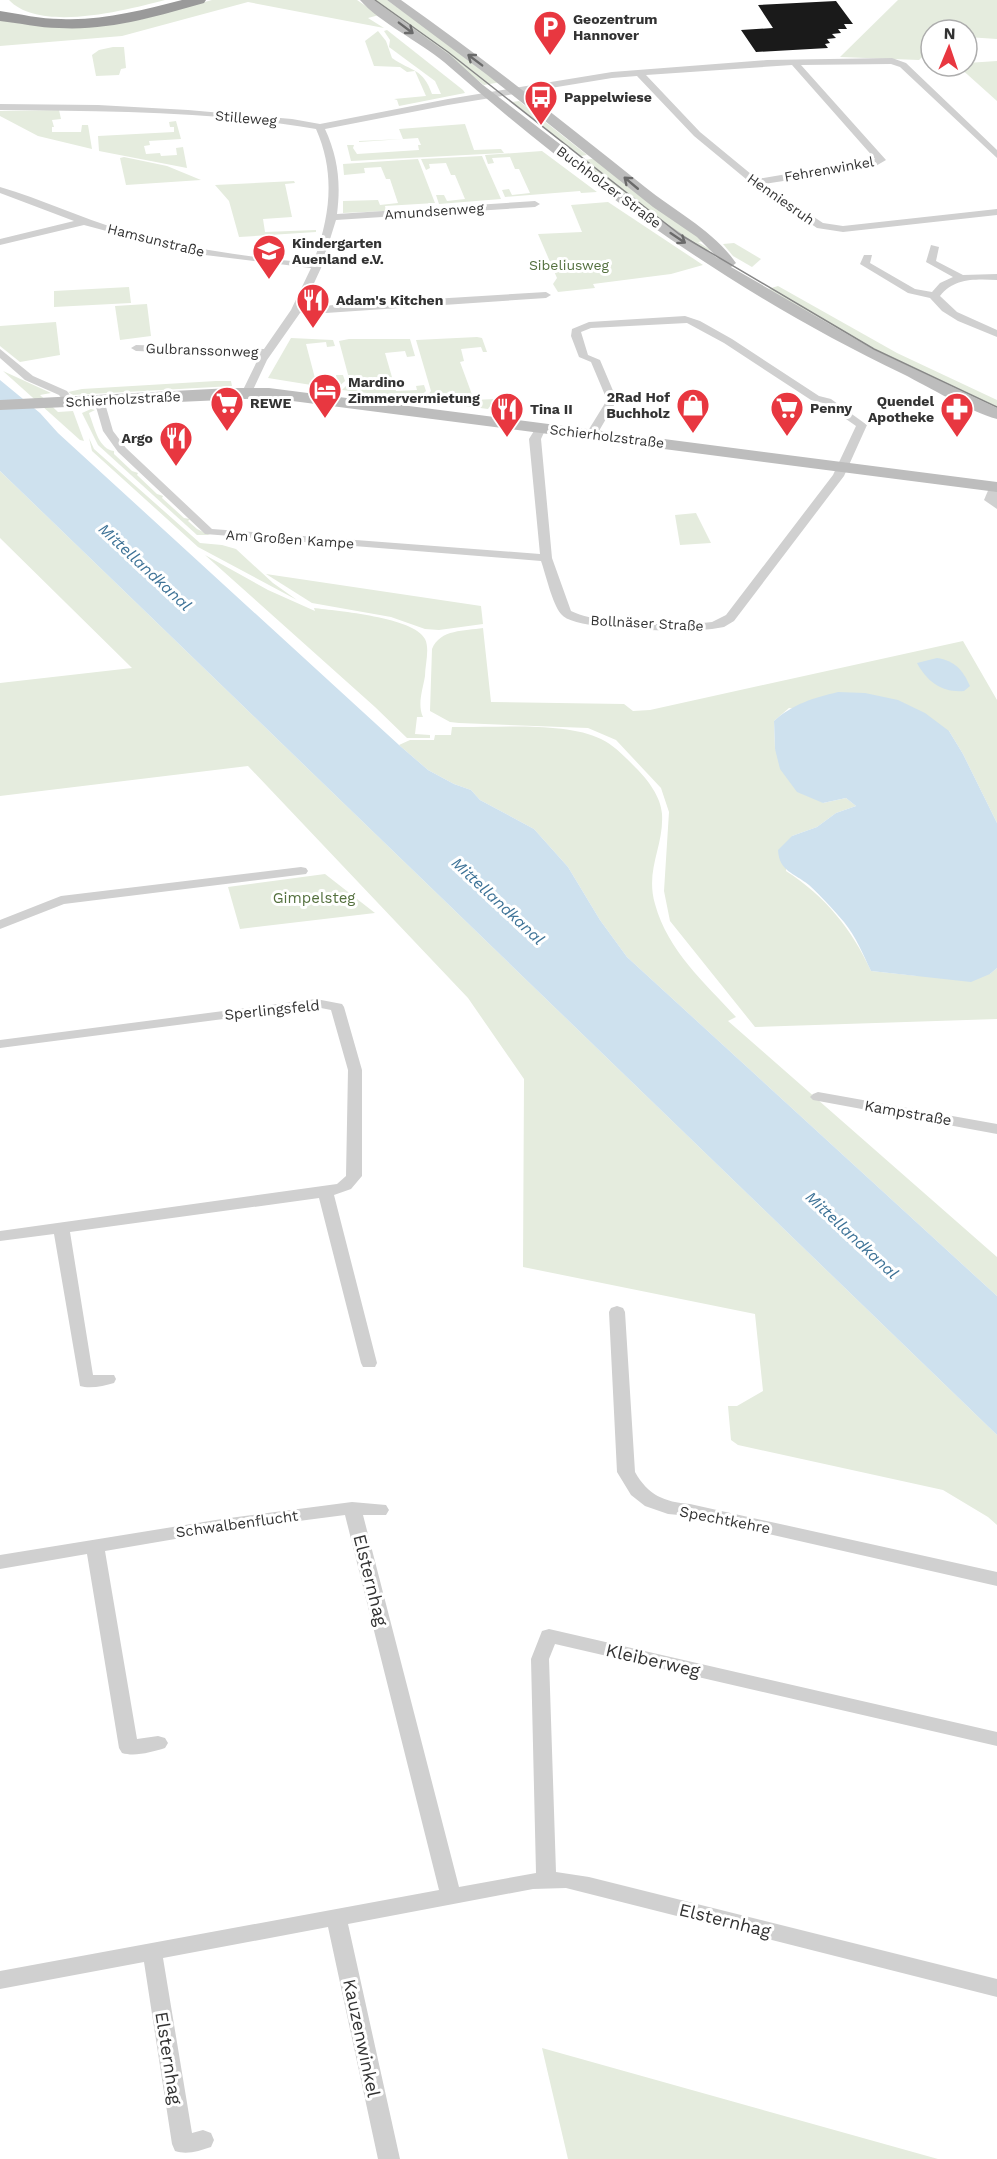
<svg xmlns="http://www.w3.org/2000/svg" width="997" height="2159" viewBox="0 0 997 2159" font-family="'Work Sans',sans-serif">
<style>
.green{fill:#e5ecde}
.water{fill:#cee1ee}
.building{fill:#1a1a1a}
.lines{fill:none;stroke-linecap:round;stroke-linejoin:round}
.street{fill:#d0d0d0;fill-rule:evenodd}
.secondary{fill:#bdbdbd;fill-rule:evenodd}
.highway{fill:#9a9a9a;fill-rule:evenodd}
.tram{stroke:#888;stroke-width:1.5}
.oneway{stroke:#6a6a6a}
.labels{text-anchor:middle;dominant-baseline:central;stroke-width:6;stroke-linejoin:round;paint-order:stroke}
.far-poi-label{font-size:14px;font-weight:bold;fill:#333;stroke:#fff;text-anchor:start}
.far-street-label{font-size:14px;fill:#333;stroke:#fff}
.far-park-label{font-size:14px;fill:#54703e;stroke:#fff}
.park-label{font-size:15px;fill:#54703e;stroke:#fff}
.street-label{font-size:15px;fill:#333;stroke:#fff}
.water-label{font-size:16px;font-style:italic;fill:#3e7397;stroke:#fff}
.near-street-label{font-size:18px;fill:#333;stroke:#fff}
</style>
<rect width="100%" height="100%" fill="#fff"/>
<g class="green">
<path d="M9 0H165C127 10 40 33 9 0Z"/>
<path d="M212 0H357L379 15 368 18 384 28 248 2 122 36 0 46V20L24 24 151 16Z"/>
<path d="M373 0H387L501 82 484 85Z"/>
<path d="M898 0H997V39L967 37V30H931V48L919 60 840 57Z"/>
<path d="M387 30 463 90 465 93 399 106 397 100 394 99 426 96 415 71 407 72 400 67 374 66 365 41 378 31 386 41 392 58C412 72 423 68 432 94H441L435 81 389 47 390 40 384 31Z"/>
<path d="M113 47H124L126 68 121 69 119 75 96 76 92 55 99 50Z"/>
<path d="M997 61V101L958 66H967V63Z"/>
<path d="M519 101 587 155 580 156 512 102Z"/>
<path d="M59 110 61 119 52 120 54 127H52V132H81L82 125H88L92 149 38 136 0 116V111Z"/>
<path d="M176 121 181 139 149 141 150 145 144 146 146 154 160 153 161 156 177 155 176 148 183 147 187 168 99 151 98 136 174 132V127H170L169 122Z"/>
<path d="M465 124 474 150 501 149 504 153 351 161 347 145H354L353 148 357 154 419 150 418 145H421L418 138 359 142V141L403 139 399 129Z"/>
<path d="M542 151 597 192 581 193 580 191 505 197 502 190 509 189 512 195 530 193 519 169H515L510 157 492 158 494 163 488 164 485 155Z"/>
<path d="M482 156 501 199 439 204 436 195H444L447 201 465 199 455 175H451L446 163 429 164 430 168 426 170 421 159Z"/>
<path d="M124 157 167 166 201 180 126 185 120 158Z"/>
<path d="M597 158 704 241 698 242 711 250 703 252 688 241 579 161Z"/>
<path d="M418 159 435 203 385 206 386 211 343 213V201L378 200 380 205 398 203 390 179H386L381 167 364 168 365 173 344 175 343 164Z"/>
<path d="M294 181 295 183 285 184 292 217 263 219 265 232 316 230V232L239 237 229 201 215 185Z"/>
<path d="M608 202 703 265 671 274 593 284 595 288 558 292 553 284 557 278 538 234 582 232 571 205Z"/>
<path d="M734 243 761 259 752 267 733 256 723 244Z"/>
<path d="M778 286 897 353 997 400V408L884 355 768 289Z"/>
<path d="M129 287 131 303 54 307V291Z"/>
<path d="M147 304 151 336 120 340 115 306Z"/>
<path d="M56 322 60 355 20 362 0 346V326Z"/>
<path d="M477 337 482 338 487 352H483L481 347 461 349 464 361 460 362 474 400 495 399 488 409 435 402 438 397 427 396 431 391 416 340Z"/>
<path d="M291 338 333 340 335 346 327 347 326 342 306 344 316 382 337 380 336 375H343L345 381 336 389 268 378Z"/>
<path d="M349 339H410L415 356 407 357 405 351 385 353 396 391 417 390 416 386 424 385 426 391 417 399 342 390 350 382 339 341Z"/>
<path d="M3 371 51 393 40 395 58 412 73 411 84 441 80 440Z"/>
<path d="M216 381H231L232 386 73 395 68 392 82 389Z"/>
<path d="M91 409 95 410 89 413 90 416C95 429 99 449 114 451V454L132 471 138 473 137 475 157 494 163 496 162 498 184 518 190 519 188 521 197 529 210 535H197L98 445 82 413Z"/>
<path d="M89 438 94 449 200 543 222 545 236 549 273 583 297 600 198 547 92 451Z"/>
<path d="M0 471 997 1435V1525L988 1517 943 1490 738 1445 731 1440 728 1406H737L763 1391 755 1314 523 1267 524 1079 468 998 248 766 0 796V683L132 668 0 538Z"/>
<path d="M696 513 711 543 680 545 675 515Z"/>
<path d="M205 555 268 590 315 611 314 608C337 611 414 617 425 639 430 649 425 665 425 676 423 689 417 704 423 717H417L415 734 430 735V738H407L375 707Z"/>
<path d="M266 574 481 606 483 624 439 630 425 629 391 617 312 603Z"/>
<path d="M483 628 491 702 624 704 633 711 650 710 963 641 997 700V823L963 754 949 731 789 708 774 721 775 749 823 803 846 798 856 806 836 813 817 827 792 836 786 871C825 896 852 929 871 971L918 976 990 974 997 968V1019L755 1027 670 921 664 891 669 812 661 788 616 740 588 728 459 723 450 722 430 711 432 649C440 629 465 631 483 628Z"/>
<path d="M452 727C492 728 565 721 601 739 614 745 625 757 636 768 648 780 661 797 662 814 664 847 645 869 655 904 668 951 704 982 736 1017L728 1021 997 1257V1296L627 957 600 920 568 867 534 829 480 800 471 790 454 784 428 770 399 745 410 740H434L435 735H451Z"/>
<path d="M325 874 375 913 240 929 228 887Z"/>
<path d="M542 2048 938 2159H568Z"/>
</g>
<g class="water">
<path d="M0 380 40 413 58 433 399 745 428 770 454 784 471 790 480 800 534 829 568 867 600 920 627 957 997 1296V1435L0 471Z"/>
<path d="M937 658C955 661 962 669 970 686L964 691C943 693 927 682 917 663Z"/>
<path d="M838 692 865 693 898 700 925 713 949 731 963 754 997 823V968L990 974 971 982 871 971C863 954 856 937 844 922 834 910 821 896 809 885 794 873 779 871 778 850L792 836 817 827 836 813 856 806 846 798 823 803 797 792 780 769 775 749 774 721C793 704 813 698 838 692Z"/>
</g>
<path class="building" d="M836 1 853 24H844L847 29H838L841 33 832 34 836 38 827 39 830 43 825 44 828 48 756 52 741 30 773 28 758 5Z"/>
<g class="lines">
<g class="street">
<path d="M892 58 906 63 997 150V158L900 67 891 64 801 65 886 160 874 167 764 184 823 223 843 226 997 209V215L843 232 817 228 752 184 694 136 637 76 612 78 448 105 325 129C338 157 341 183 337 214L535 201 540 204 535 207 336 220 321 268 303 307 546 292 551 295 546 298 311 314 300 313 267 360 252 392 247 395 242 392 260 355 136 351 131 348 136 345 264 349 291 310 311 268 189 253 84 225 0 245V239L74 221 0 193V187C41 199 81 218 122 230 185 249 248 257 313 263 330 217 336 174 316 129 213 111 105 111 0 110V104L98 105 188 110 292 119 320 124 448 99 612 72 767 60ZM792 65 875 159 757 179 700 132 646 75Z"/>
<path d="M931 245 939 247 936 261 963 275 997 274V280C975 279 954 278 940 296L957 312 997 330V337L958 321 942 311 930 298 908 293 860 264 864 255H872L870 263 915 289 932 292 940 283 953 277 926 262Z"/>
<path d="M685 316 700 321 732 339 819 396 831 399 867 425 844 476 734 621 724 627 712 629C688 632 574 632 561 614 552 603 546 575 541 561L205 534 118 452 103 431 94 400 99 397 104 400 113 431 126 448 212 529 540 554 529 439 537 426H545L546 428 541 439 552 558 571 611C602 626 678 626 712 622L726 615 833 475 856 426 823 403 811 400 724 343 687 323 591 328 581 332 588 355 600 360 617 400 596 436H588L586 434 607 400 591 362 579 357 571 336 572 329 589 322Z"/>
<path d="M0 349 33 376 67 391 75 402 74 404H66L59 395 25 380 0 358Z"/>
<path d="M996 483H997V509L984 500 990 486Z"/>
<path d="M301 867 306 868 308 871 306 874 64 904 0 929V920L61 896Z"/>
<path d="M316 999 342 1004 344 1007 362 1070V1176L351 1189 334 1195 377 1363 375 1367H363L361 1363 319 1198 70 1232 93 1375H114L116 1379 114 1383C104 1386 90 1389 80 1386L54 1234 0 1241V1231L337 1184 346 1176 348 1070 331 1010 316 1007 0 1048V1040Z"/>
<path d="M818 1092 997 1124V1134L813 1100 810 1097 813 1094Z"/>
<path d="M617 1306 623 1308 625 1312 635 1472C648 1495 664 1502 690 1504L997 1572V1586L690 1516 668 1514 645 1506 631 1495 617 1472 609 1312 611 1308Z"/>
<path d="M352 1502 386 1505 389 1510 386 1515H363L459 1887 536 1873 531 1659 542 1631 549 1629 997 1732V1746L555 1644 549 1659 556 1872 589 1877 997 1979V1997L566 1888 533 1889 348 1924 400 2159H378L328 1927 163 1958 192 2133 203 2130 211 2133 214 2140 211 2147C199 2151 187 2155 175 2151L172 2144 144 1962 0 1989V1971L439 1890 345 1515 222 1531 105 1551 137 1739 158 1736 165 1738 168 1743 165 1748C152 1752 135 1757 122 1753L119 1748 87 1554 0 1569V1555L222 1519Z"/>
</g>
<g class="secondary">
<path d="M360 0H374L450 55 483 85 642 207 719 259 697 237 653 207 486 74 387 0H401C485 59 565 123 645 187 676 212 713 230 736 263L731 267 873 349 997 408V419C970 412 929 387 903 374 735 294 583 184 444 62 420 42 379 22 360 0Z"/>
<path d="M231 388H269L997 482V492L269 398 0 410V400Z"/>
</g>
<path class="highway" d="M182 0H206L204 3C157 16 109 31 59 28 39 28 20 23 0 21V11C20 14 40 19 61 19 102 21 142 10 182 0Z"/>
<path class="tram" d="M375 0 448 52 679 234 874 349 997 407"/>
</g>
<defs><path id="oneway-shaft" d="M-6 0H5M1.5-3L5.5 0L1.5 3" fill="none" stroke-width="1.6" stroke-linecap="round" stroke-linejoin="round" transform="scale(1.5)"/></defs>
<g class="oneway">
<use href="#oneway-shaft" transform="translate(406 28) rotate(37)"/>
<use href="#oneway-shaft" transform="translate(475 60) rotate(-143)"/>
<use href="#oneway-shaft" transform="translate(631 183) rotate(-140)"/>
<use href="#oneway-shaft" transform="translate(678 238) rotate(34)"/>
</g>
<defs>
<symbol id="parking-pin" viewBox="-11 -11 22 30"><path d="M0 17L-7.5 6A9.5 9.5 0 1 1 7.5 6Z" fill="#e83740" stroke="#fff"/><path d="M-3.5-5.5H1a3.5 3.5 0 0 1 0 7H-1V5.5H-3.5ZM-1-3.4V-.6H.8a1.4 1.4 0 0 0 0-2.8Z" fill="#fff"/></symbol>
<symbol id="bus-pin" viewBox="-11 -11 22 30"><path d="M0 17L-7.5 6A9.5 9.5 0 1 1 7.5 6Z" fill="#e83740" stroke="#fff"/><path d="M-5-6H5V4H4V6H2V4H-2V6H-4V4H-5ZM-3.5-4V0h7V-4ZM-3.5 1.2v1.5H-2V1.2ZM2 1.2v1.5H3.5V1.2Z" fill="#fff"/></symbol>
<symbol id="school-pin" viewBox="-11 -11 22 30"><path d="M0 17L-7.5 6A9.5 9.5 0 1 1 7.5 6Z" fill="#e83740" stroke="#fff"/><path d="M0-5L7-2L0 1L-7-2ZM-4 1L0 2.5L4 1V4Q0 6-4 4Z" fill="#fff"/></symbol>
<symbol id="restaurant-pin" viewBox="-11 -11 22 30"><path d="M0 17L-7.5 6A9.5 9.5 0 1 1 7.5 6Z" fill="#e83740" stroke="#fff"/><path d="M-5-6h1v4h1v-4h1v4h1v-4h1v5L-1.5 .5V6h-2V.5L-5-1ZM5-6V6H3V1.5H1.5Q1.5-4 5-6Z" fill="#fff"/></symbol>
<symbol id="hotel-pin" viewBox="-11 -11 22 30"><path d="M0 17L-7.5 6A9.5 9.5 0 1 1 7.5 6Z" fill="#e83740" stroke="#fff"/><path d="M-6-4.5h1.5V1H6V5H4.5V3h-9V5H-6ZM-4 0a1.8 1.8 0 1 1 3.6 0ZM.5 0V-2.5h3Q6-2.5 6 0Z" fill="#fff"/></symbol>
<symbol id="supermarket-pin" viewBox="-11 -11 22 30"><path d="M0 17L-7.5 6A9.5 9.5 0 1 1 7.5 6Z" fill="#e83740" stroke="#fff"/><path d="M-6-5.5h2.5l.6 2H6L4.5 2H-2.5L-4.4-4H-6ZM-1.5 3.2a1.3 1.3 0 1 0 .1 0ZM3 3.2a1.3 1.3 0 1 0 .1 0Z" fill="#fff"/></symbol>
<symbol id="shop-pin" viewBox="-11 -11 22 30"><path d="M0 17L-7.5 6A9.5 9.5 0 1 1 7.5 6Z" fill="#e83740" stroke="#fff"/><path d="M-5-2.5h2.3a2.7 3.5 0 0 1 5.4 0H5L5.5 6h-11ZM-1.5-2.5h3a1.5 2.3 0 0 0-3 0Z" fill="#fff"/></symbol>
<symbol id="pharmacy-pin" viewBox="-11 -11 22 30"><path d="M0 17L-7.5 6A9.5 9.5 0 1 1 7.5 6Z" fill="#e83740" stroke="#fff"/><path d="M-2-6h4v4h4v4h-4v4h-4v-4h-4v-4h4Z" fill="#fff"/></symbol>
</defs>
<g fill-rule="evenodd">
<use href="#parking-pin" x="531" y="8" width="38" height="52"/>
<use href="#bus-pin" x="522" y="78" width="38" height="52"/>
<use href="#school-pin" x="250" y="232" width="38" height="52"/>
<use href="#restaurant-pin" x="294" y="281" width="38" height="52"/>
<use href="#hotel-pin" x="306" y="371" width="38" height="52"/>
<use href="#supermarket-pin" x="208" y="384" width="38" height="52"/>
<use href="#shop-pin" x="674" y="386" width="38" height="52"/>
<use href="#supermarket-pin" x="768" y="389" width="38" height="52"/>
<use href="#restaurant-pin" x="488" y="390" width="38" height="52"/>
<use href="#pharmacy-pin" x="938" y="390" width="38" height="52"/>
<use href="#restaurant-pin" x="157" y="419" width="38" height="52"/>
</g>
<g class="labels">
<g class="far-poi-label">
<text x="573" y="19">Geozentrum<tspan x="573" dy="16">Hannover</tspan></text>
<text x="564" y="97">Pappelwiese</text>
<text x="292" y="243">Kindergarten<tspan x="292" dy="16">Auenland e.V.</tspan></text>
<text x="336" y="300">Adam's Kitchen</text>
<text x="348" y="382">Mardino<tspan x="348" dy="16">Zimmervermietung</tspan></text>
<text x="670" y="397" text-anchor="end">2Rad Hof<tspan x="670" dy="16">Buchholz</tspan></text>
<text x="934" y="401" text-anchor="end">Quendel<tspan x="934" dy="16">Apotheke</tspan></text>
<text x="250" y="403">REWE</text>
<text x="810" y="408">Penny</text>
<text x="530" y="409">Tina II</text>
<text x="153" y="438" text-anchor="end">Argo</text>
</g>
<g class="far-street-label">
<text transform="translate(246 118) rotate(5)">Stilleweg</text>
<text transform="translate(829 169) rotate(-10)">Fehrenwinkel</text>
<text transform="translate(609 187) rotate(37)">Buchholzer Straße</text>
<text transform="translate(781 199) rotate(35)">Henniesruh</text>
<text transform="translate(434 211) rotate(-4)">Amundsenweg</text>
<text transform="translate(156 240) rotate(14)">Hamsunstraße</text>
<text transform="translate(202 350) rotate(2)">Gulbranssonweg</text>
<text transform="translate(123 399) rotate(-3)">Schierholzstraße</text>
<text transform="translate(607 436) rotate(7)">Schierholzstraße</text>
<text transform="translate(290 539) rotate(4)">Am Großen Kampe</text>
<text transform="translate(647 623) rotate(3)">Bollnäser Straße</text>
</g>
<g class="far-park-label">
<text x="569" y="265">Sibeliusweg</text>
</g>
<g class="park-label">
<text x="314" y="898">Gimpelsteg</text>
</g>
<g class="street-label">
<text transform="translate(272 1010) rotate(-6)">Sperlingsfeld</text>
<text transform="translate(908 1113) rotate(10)">Kampstraße</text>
<text transform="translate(725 1520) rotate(11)">Spechtkehre</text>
<text transform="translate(237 1524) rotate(-8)">Schwalbenflucht</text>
</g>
<g class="water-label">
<text transform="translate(145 567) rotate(43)">Mittellandkanal</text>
<text transform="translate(498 901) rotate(43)">Mittellandkanal</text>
<text transform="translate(852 1235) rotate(43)">Mittellandkanal</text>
</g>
<g class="near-street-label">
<text transform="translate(371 1580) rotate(76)">Elsternhag</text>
<text transform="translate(653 1660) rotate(13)">Kleiberweg</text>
<text transform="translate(725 1920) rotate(14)">Elsternhag</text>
<text transform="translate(362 2038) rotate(78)">Kauzenwinkel</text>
<text transform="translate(169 2058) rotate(81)">Elsternhag</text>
</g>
</g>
<g transform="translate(949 48) rotate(2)"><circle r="28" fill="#ffffff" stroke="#adadad" stroke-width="1.5"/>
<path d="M0-4.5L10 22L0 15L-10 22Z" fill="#e83740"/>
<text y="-9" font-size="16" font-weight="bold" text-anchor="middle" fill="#333333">N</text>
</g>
</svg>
